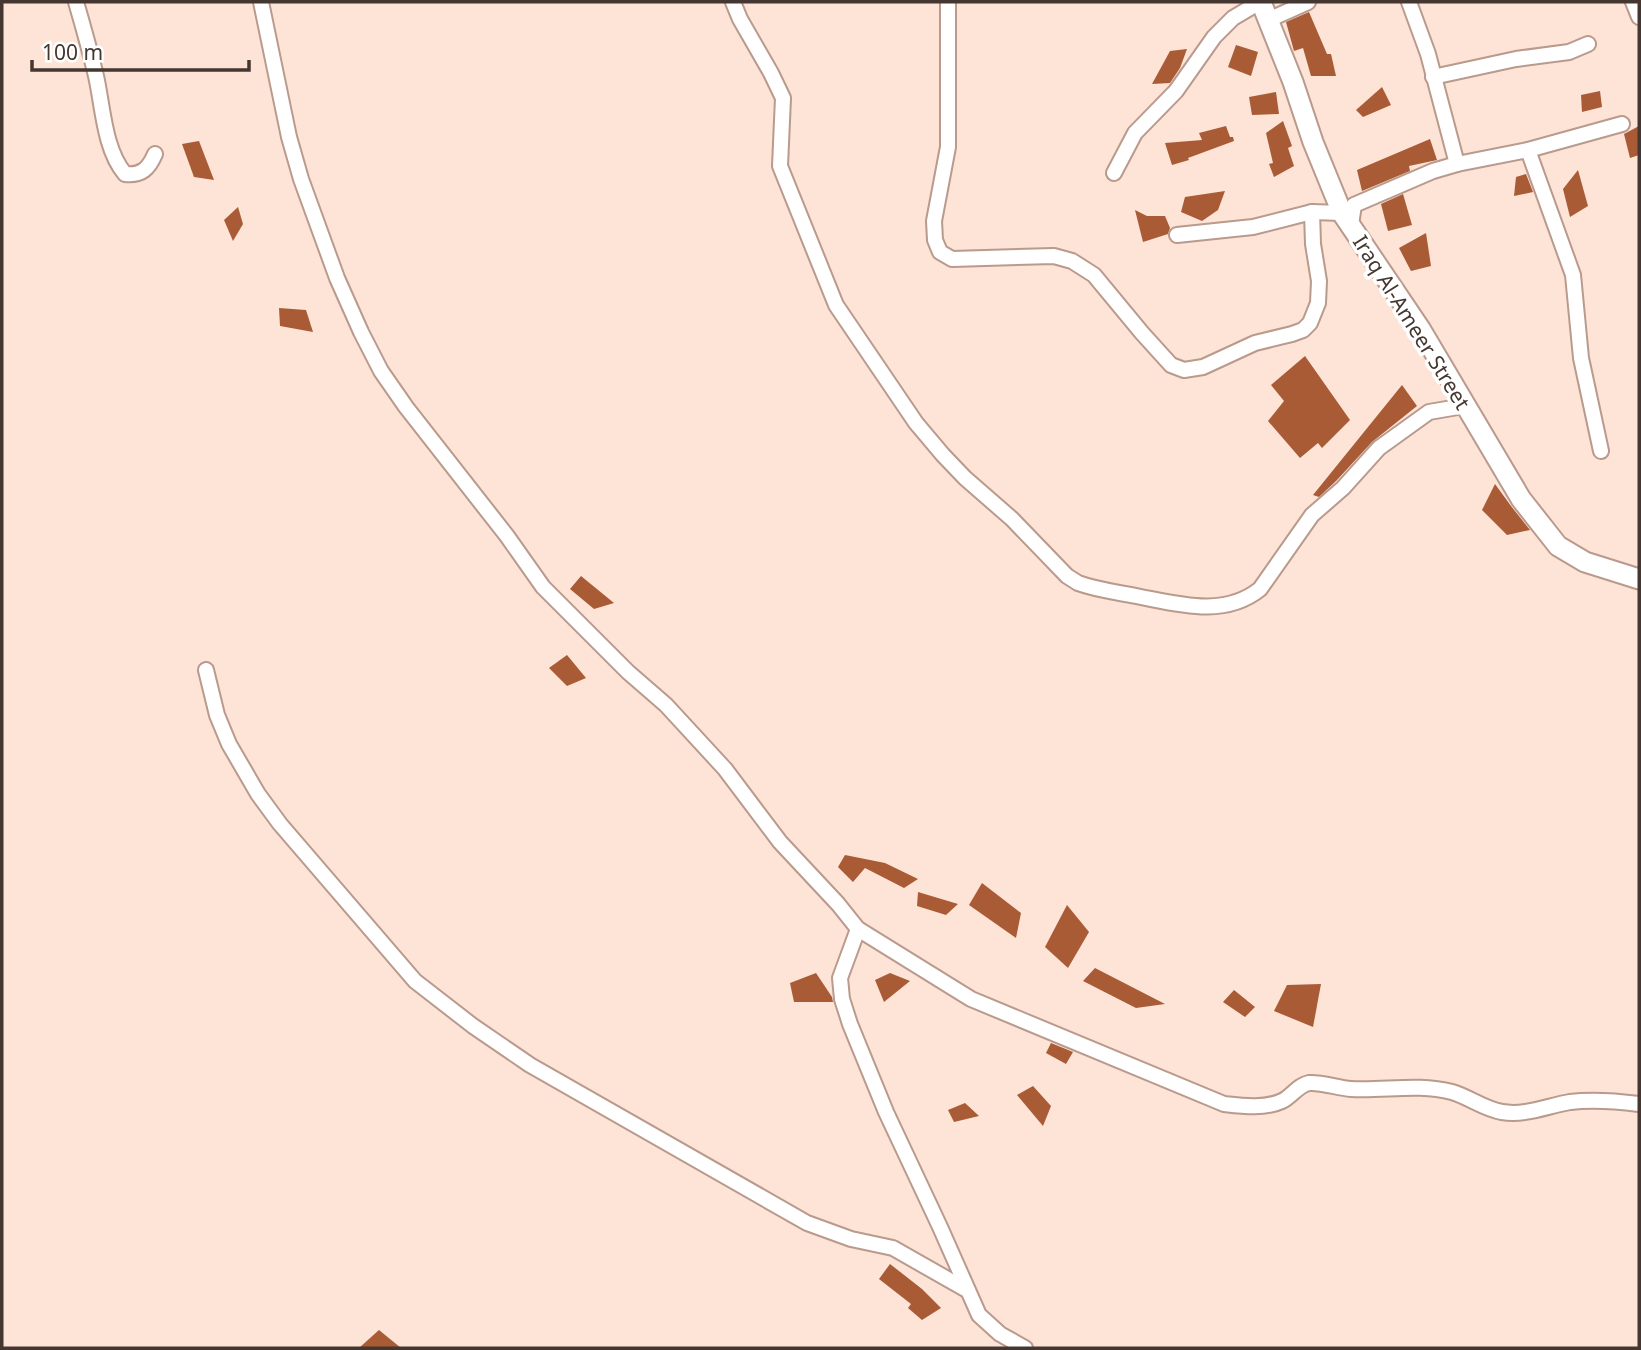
<svg xmlns="http://www.w3.org/2000/svg" width="1641" height="1350" viewBox="0 0 1641 1350" font-family="'Noto Sans',sans-serif">
<style>
.building{fill:#a85b35}
.lines{fill:none;stroke-linecap:round;stroke-linejoin:round}
.minor-casing{stroke:#b99a8c;stroke-width:18}
.secondary-casing{stroke:#b99a8c;stroke-width:23}
.minor{stroke:#fff;stroke-width:14}
.secondary{stroke:#fff;stroke-width:19}
.labels{text-anchor:middle;dominant-baseline:central;stroke-width:7;stroke-linejoin:round;paint-order:stroke}
.street-label{font-size:21px;fill:#443731;stroke:#fff}
</style>
<rect width="100%" height="100%" fill="#fee3d7"/>
<g class="building">
<path d="M1309 12 1327 54H1331L1336 76H1311L1303 48 1294 51 1286 22Z"/>
<path d="M1236 45 1258 52 1251 76 1228 67Z"/>
<path d="M1187 49 1180 68 1170 83 1152 84 1170 51Z"/>
<path d="M1382 87 1391 105 1363 117 1356 110Z"/>
<path d="M1600 91 1602 107 1582 112 1581 95Z"/>
<path d="M1276 92 1279 114 1252 115 1249 97Z"/>
<path d="M1283 121 1292 146 1288 148 1294 166 1274 177 1269 164 1273 163 1266 133Z"/>
<path d="M1226 126 1230 137H1233L1234 141 1188 158 1189 160 1172 165 1165 143 1202 140 1199 133Z"/>
<path d="M1639 126V155L1630 158 1624 134Z"/>
<path d="M1430 139 1437 160 1409 166 1410 171 1362 191 1357 170Z"/>
<path d="M199 141 214 180 194 177 182 144Z"/>
<path d="M1578 170 1588 206 1570 217 1563 189Z"/>
<path d="M1526 174 1533 192 1514 196 1516 177Z"/>
<path d="M1225 191 1218 210 1202 221 1181 212 1185 197Z"/>
<path d="M1403 194 1412 225 1388 231 1381 204Z"/>
<path d="M238 207 243 224 233 241 224 220Z"/>
<path d="M1135 210 1147 216H1165L1170 228 1168 234 1143 242Z"/>
<path d="M1426 233 1431 266 1411 271 1399 248Z"/>
<path d="M279 308 306 310 313 332 280 326Z"/>
<path d="M1305 356 1350 420 1322 448 1318 443 1300 458 1268 421 1284 401 1271 385Z"/>
<path d="M1402 385 1417 406 1372 442 1336 481 1319 497 1313 495Z"/>
<path d="M1495 484 1511 506 1530 530 1507 535 1482 510Z"/>
<path d="M581 576 614 603 594 609 570 589Z"/>
<path d="M567 655 586 678 567 686 549 668Z"/>
<path d="M845 855 885 863 918 879 904 888 865 868 853 882 838 867Z"/>
<path d="M982 883 1021 913 1016 938 969 905Z"/>
<path d="M918 892 958 904 946 915 917 906Z"/>
<path d="M1067 905 1089 932 1068 968 1045 947Z"/>
<path d="M1095 968 1165 1004 1136 1008 1083 981Z"/>
<path d="M816 973 832 997 833 1002H794L790 983Z"/>
<path d="M890 973 910 981 884 1002 875 980Z"/>
<path d="M1321 984 1313 1027 1274 1011 1287 985Z"/>
<path d="M1234 990 1255 1007 1245 1017 1223 1002Z"/>
<path d="M1051 1043 1073 1052 1066 1064 1046 1053Z"/>
<path d="M1033 1086 1051 1106 1043 1126 1017 1095Z"/>
<path d="M965 1103 979 1116 954 1122 948 1110Z"/>
<path d="M890 1264 922 1289 941 1308 922 1320 908 1308 911 1304 879 1279Z"/>
<path d="M379 1330 401 1348H359Z"/>
</g>
<g class="lines">
<defs>
<g id="minor">
<path d="M76 2C83 26 90 51 96 76 103 107 104 149 125 174 142 176 149 168 155 154"/>
<path d="M261 2 289 137 301 179 337 278 361 332 381 371 406 407 507 536 543 587 628 672 666 705 725 769 780 842 838 904 858 929 971 999 1224 1104C1242 1106 1265 1109 1282 1101 1291 1097 1298 1085 1309 1083 1321 1082 1338 1088 1351 1089 1385 1091 1418 1083 1452 1092 1469 1097 1484 1109 1502 1112 1525 1116 1547 1106 1570 1102 1593 1099 1616 1101 1639 1104"/>
<path d="M733 2 740 19 771 73 783 98 780 166 836 305 916 423 943 455 965 478 1012 519 1067 576 1078 583C1097 590 1117 592 1136 596 1178 604 1224 618 1260 589L1312 515 1343 488 1379 448 1429 412 1464 406"/>
<path d="M948 2V147L934 221 935 240 940 252 952 259 1054 256 1072 261 1094 275 1142 333 1171 365 1184 370 1203 367 1255 343 1292 334 1303 330 1310 323 1318 303 1319 281 1313 244 1312 212"/>
<path d="M1409 2 1428 54 1457 164"/>
<path d="M1633 2 1639 17"/>
<path d="M1268 20 1308 2"/>
<path d="M1433 77 1516 59 1569 52 1588 44"/>
<path d="M1528 150 1573 275 1581 358 1601 451"/>
<path d="M1114 173 1135 133 1176 91 1214 37 1233 18 1260 2"/>
<path d="M1351 225 1354 205 1433 171 1457 164 1528 150 1622 124"/>
<path d="M1177 235 1253 227 1312 212 1342 213"/>
<path d="M206 670 217 715 229 744 258 794 280 824 415 981 473 1026 530 1065 807 1223 851 1239 893 1248 965 1289"/>
<path d="M858 929 840 978 842 999 850 1024 886 1112 940 1227 979 1315 1000 1334 1025 1348"/>
</g>
<path id="secondary" d="M1261 2 1293 82 1313 142 1342 213 1421 330 1521 499 1558 546 1585 562 1639 579"/>
</defs>
<use href="#minor" class="minor-casing"/>
<use href="#secondary" class="secondary-casing"/>
<use href="#minor" class="minor"/>
<use href="#secondary" class="secondary"/>
</g>
<g class="labels">
<g class="street-label">
<text transform="translate(1412 322) rotate(58)">Iraq Al-Ameer Street</text>
</g>
</g>
<rect width="1641" height="1350" fill="none" stroke="#443731" stroke-width="7"/>
<path d="M32 60v10h217v-10" fill="none" stroke="#443731" stroke-width="3.5"/>
<text x="42" y="60" font-size="21" fill="#443731" stroke="#ffffff" stroke-width="5" paint-order="stroke">100 m</text>
</svg>
